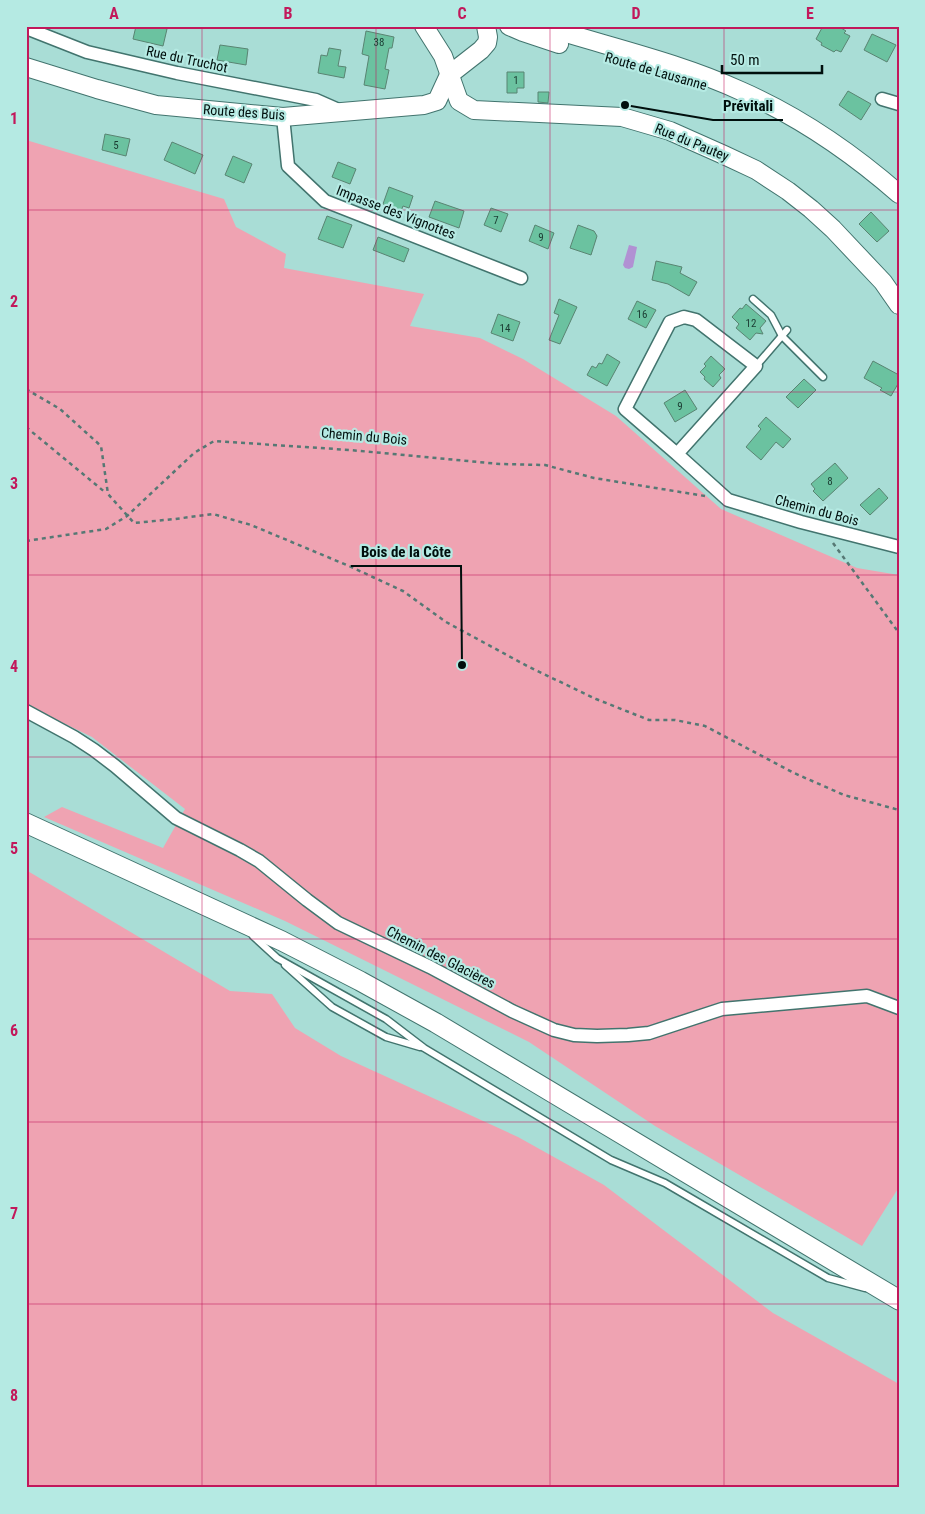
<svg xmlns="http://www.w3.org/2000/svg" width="925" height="1514" viewBox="0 0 925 1514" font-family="'Roboto Condensed',sans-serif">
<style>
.green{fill:#efa3b2}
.water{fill:#b191d3}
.building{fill:#6bc2a0;stroke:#598472}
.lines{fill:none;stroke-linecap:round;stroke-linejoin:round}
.lane-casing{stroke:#42746e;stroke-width:9}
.street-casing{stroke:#42746e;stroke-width:15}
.secondary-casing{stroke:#42746e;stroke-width:20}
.primary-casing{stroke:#42746e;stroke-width:21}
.path{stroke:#567874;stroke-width:2.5;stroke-dasharray:4 4;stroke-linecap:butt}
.lane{stroke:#fff;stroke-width:6}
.street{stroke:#fff;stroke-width:12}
.secondary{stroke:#fff;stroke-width:18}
.primary{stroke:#fff;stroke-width:19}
.grid{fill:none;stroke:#c2185b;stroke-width:1;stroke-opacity:0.55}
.labels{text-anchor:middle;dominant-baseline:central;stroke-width:4.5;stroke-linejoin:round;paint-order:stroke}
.number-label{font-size:11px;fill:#1b3c32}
.street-label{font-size:14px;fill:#000f0d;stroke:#b5eae3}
.leader{fill:none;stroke:#000f0d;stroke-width:2}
.callout-dot{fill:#000f0d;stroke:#b5eae3;stroke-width:2}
.callout-label{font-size:15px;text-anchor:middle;font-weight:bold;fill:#000f0d;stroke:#b5eae3;stroke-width:4.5;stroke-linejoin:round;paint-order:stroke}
.neatline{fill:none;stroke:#c2185b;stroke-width:2}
.grid-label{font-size:16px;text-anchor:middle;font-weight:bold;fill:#c2185b}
</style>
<rect width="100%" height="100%" fill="#a9ddd6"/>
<g class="green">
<path d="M26 140 224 199 236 227 286 254 284 268 424 294 410 326 480 338 523 359 616 416 721 509 857 568 899 575V1187L862 1246 655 1126 529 1042 285 921 44 817 62 807 163 848 185 809 92 737 26 705Z"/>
<path d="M26 870 230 991 272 994 295 1028 341 1056 518 1137 604 1185 773 1313 899 1384V1488H26Z"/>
</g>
<path class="water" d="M629 245 637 247 633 267 629 269 625 268 623 265Z"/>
<g class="building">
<path d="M136 26H156L167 29 163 46 133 39Z"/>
<path d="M823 26H838L846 31 844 33 850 36 841 52 836 50 834 52 821 45 822 43 816 39Z"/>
<path d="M366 31 394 37 392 48H389L385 69 389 70 385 89 364 85 369 56 362 54Z"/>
<path d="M872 34 896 45 887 62 864 50Z"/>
<path d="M220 45 248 49 246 65 217 60Z"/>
<path d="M329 48 341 50 338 66 346 67 344 78 318 73 321 55 327 56Z"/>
<path d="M507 72H524V88H517V93H507Z"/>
<path d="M848 91 871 104 861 120 839 105Z"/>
<path d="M538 92H549L548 103 538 102Z"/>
<path d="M105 134 130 139 126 156 102 150Z"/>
<path d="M172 142 203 155 195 174 164 160Z"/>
<path d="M233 156 252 164 244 183 225 175Z"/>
<path d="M338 162 356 169 350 184 332 177Z"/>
<path d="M389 187 413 196 409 208 403 206 401 211 383 204Z"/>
<path d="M435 201 464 211 459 228 429 217Z"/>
<path d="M491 208 508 214 501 232 484 225Z"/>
<path d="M871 212 889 231 877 242 859 224Z"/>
<path d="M327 216 352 225 343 248 318 239Z"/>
<path d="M535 225 554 233 548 249 529 241Z"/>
<path d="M578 225 594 231 597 236 591 255 570 248Z"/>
<path d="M378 237 409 249 404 262 373 250Z"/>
<path d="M656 261 682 267 680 273 697 282 689 296 668 284 652 280Z"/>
<path d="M559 299 577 307 560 344 549 340 559 315 554 313Z"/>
<path d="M637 301 656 310 646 328 628 319Z"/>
<path d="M746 304 766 321 760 328 763 334 756 333 750 340 736 328 739 324 732 317 740 308 742 309Z"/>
<path d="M498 314 520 322 513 341 491 333Z"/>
<path d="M607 354 620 362 607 386 587 375 592 366 596 368 599 363 602 364Z"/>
<path d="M711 356 725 369 719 375 721 378 713 387 704 379 705 377 700 372 706 366 704 364Z"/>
<path d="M873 361 899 375V382L891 396 880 390 882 388 864 378Z"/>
<path d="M804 379 816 390 798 408 786 397Z"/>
<path d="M685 390 697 409 675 422 664 403Z"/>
<path d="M766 417 791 439 783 448 776 442 761 460 746 447 761 429 758 426Z"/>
<path d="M835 463 848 478 823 501 813 491 815 489 811 484Z"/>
<path d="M879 488 888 498 870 515 860 505Z"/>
</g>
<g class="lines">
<defs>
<g id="lane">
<path d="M753 299 771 315 782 336 823 377"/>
<path d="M756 366 787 330"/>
<path d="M253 936 277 958 386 1019 424 1048 611 1160 665 1183 828 1278 865 1288"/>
<path d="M285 965 332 1007 386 1037 420 1047"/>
</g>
<g id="street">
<path d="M26 28 87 52 177 73 316 100 341 111"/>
<path d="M882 99 899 104"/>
<path d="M283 117 288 166 325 201 521 278"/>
<path d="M677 454 625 409 670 322 684 317 696 320 756 366 677 454 728 500 801 522 899 547"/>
<path d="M26 711 74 737 94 750 115 766 176 818 240 850 259 861 307 900 338 923 430 967 512 1011 554 1030 574 1035 597 1036 628 1035 649 1033 722 1009 867 996 899 1008"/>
</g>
<g id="secondary">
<path d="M424 26 443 56 459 101 474 110 622 117 670 131 724 155 756 170 788 191 811 209 833 229 883 282 899 305"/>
<path d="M509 26 523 32 559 44"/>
<path d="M543 26C609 47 678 62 741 91 798 116 852 153 899 194"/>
<path d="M26 67 97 89 156 105 283 117 424 105 437 101 449 75 481 50 487 43 488 37 486 26"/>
</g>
<path id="primary" d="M26 823 282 941 360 981 436 1023 899 1300"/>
</defs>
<use href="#lane" class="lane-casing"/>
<use href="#street" class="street-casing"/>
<use href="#secondary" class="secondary-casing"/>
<use href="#primary" class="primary-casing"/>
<g class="path">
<path d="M26 389 60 409 101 446 108 494 134 523 175 519 213 514 251 525 349 566 403 591 446 622 529 667 596 699 649 720H675L705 726 794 773 844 795 899 810"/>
<path d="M26 427 106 493"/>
<path d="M26 541 106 529 127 516 194 453 214 441 350 450 500 464 545 465 594 478 705 496"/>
<path d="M833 543 899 633"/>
</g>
<use href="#lane" class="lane"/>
<use href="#street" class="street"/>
<use href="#secondary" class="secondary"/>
<use href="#primary" class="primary"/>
</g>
<path class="grid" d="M202 26V1488M376 26V1488M550 26V1488M724 26V1488M26 210H899M26 392H899M26 575H899M26 757H899M26 939H899M26 1122H899M26 1304H899"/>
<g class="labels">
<g class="number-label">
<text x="379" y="42">38</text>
<text x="516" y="80">1</text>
<text x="116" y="145">5</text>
<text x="496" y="220">7</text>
<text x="541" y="237">9</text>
<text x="642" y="314">16</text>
<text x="751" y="323">12</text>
<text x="505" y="328">14</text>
<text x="680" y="406">9</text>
<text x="830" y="481">8</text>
</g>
<g class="street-label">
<text transform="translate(187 59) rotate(12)">Rue du Truchot</text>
<text transform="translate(656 71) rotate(16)">Route de Lausanne</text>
<text transform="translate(244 112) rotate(4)">Route des Buis</text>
<text transform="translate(692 142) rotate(22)">Rue du Pautey</text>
<text transform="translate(396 212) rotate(21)">Impasse des Vignottes</text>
<text transform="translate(364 436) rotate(5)">Chemin du Bois</text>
<text transform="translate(817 510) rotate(15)">Chemin du Bois</text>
<text transform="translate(441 957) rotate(27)">Chemin des Glacières</text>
</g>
</g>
<path class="leader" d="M625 105L713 120H783M462 665L461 566H351"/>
<g class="callout-dot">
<circle cx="625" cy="105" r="5"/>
<circle cx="462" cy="665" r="5"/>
</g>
<g class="callout-label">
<text x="748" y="111">Prévitali</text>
<text x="406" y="557">Bois de la Côte</text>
</g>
<rect width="925" height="1514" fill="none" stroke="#b5eae3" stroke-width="55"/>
<path d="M722 65v8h100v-8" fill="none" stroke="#000f0d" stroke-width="2.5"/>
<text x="730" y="65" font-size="15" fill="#000f0d" stroke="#b5eae3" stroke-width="4" paint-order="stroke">50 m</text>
<rect x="28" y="28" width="870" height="1458" class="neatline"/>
<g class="grid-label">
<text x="114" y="19">A</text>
<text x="288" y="19">B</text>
<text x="462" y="19">C</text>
<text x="636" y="19">D</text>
<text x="810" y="19">E</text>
<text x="14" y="124">1</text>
<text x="14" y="307">2</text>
<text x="14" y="489">3</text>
<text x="14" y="672">4</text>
<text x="14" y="854">5</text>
<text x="14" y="1036">6</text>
<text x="14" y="1219">7</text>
<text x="14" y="1401">8</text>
</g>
</svg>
